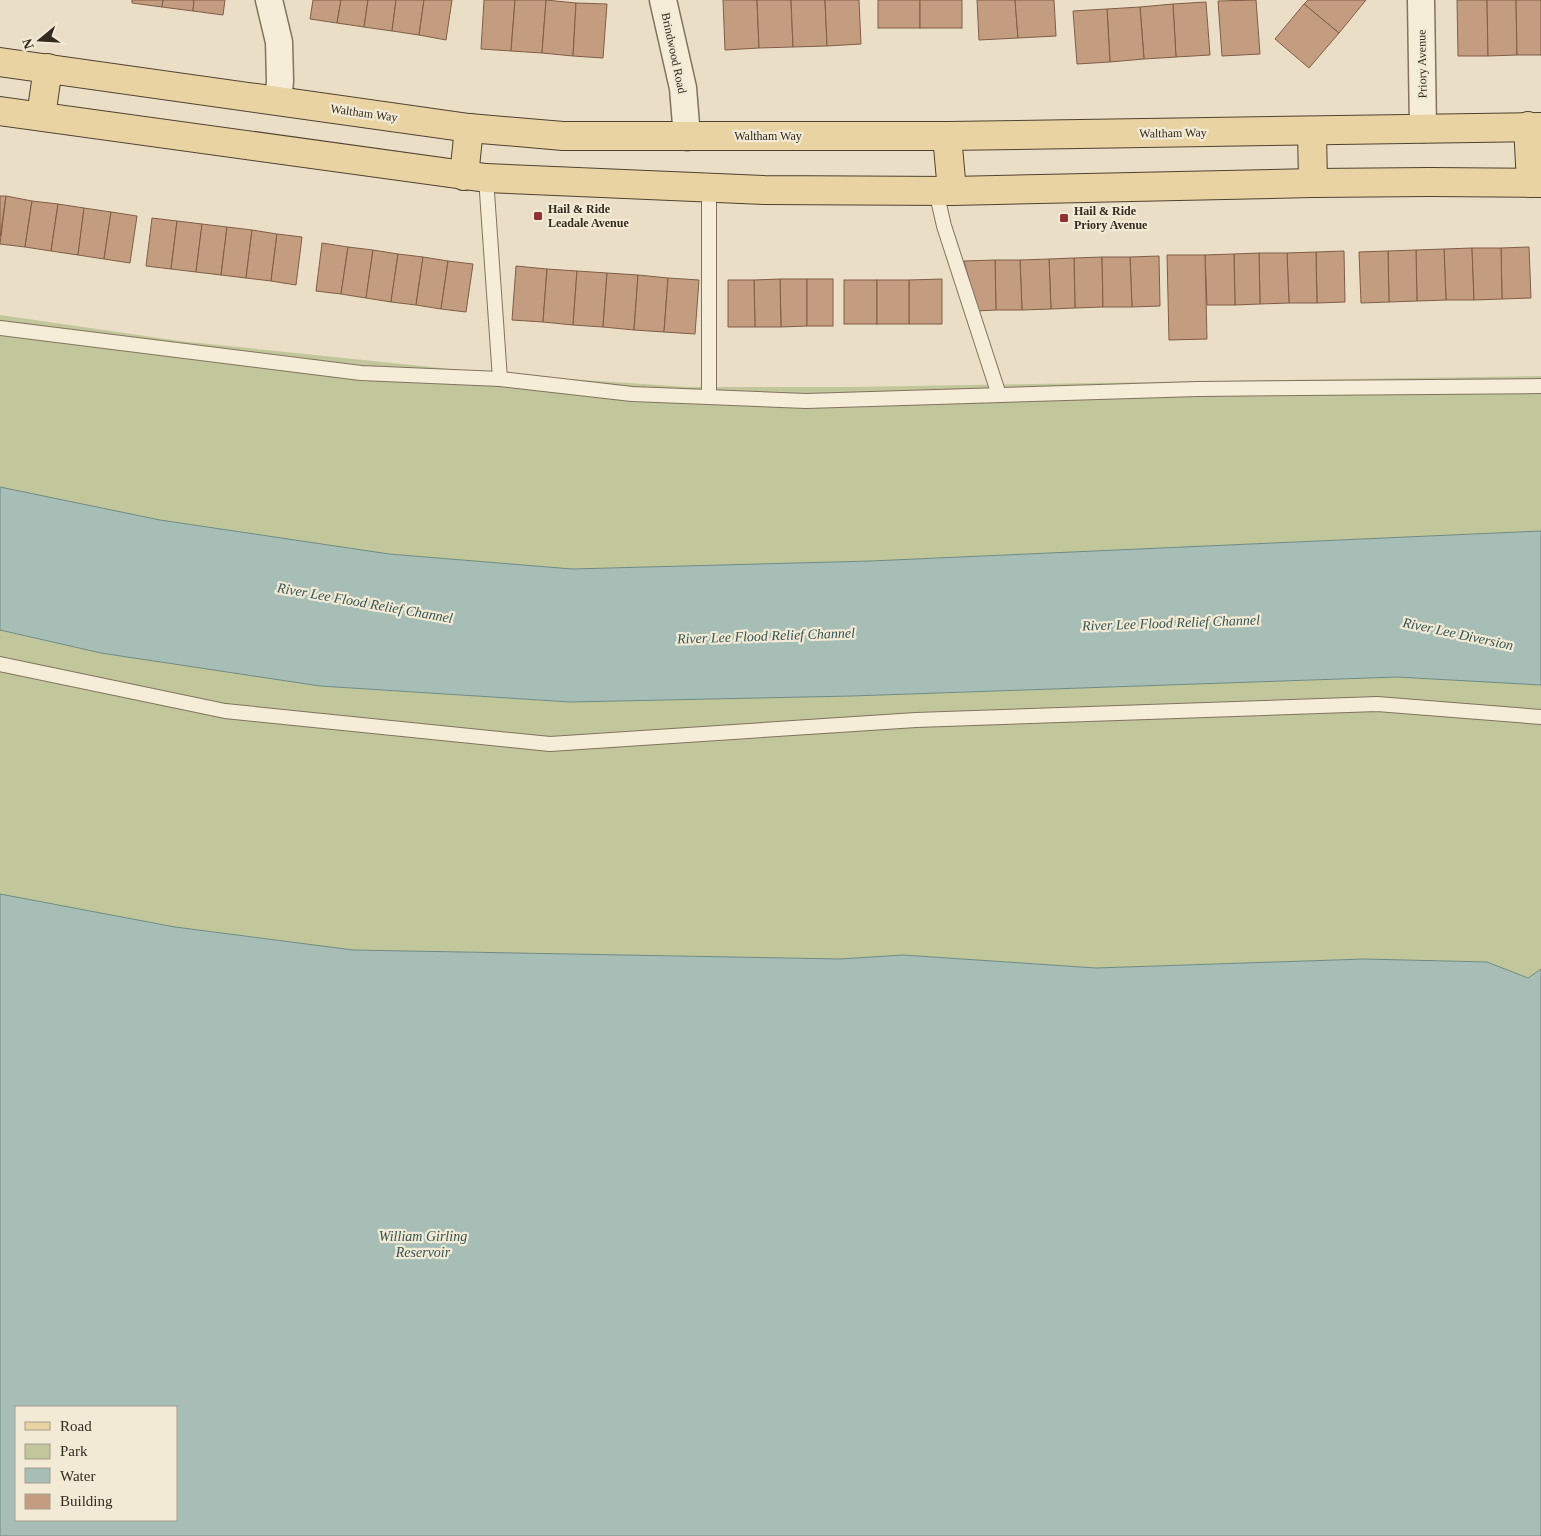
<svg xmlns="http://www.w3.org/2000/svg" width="1541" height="1536" viewBox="0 0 1541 1536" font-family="Georgia,serif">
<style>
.green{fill:#c1c79b}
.water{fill:#a7beb7;stroke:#6f8b84;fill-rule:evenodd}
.building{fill:#c49d80;stroke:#805d46}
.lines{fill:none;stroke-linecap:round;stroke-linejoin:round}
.service-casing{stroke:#83725e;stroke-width:16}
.minor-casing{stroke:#83725e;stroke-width:29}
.primary-casing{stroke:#514131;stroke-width:30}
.service{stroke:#f5edd8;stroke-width:14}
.minor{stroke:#f5edd8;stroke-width:26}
.primary{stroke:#e9d3a2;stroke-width:28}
.poi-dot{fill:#8c3434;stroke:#f2ead5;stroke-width:2}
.labels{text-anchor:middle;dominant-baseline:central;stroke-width:4.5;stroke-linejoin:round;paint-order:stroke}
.street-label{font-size:12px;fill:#352a20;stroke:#f2ead5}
.poi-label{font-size:12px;font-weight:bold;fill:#352a20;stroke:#f2ead5;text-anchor:start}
.water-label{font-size:14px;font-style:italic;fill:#315351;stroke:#f2ead5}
</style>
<rect width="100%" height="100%" fill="#eadfc6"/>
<g class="green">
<path d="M0 315 180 341 509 375 688 387H847L1541 376V531L871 561 572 569 389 554 160 520 0 487Z"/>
<path d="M0 630 101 653 320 686 570 702 852 696 1397 677 1539 684 1541 685V969L1528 978 1487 962 1365 959 1096 968 903 955 840 959 353 950 175 927 0 894Z"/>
</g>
<g class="water">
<path d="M0 487 160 520 389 554 572 569 871 561 1541 531V685L1397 677 852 696 570 702 320 686 101 653 0 630Z"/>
<path d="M0 894 175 927 353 950 840 959 903 955 1096 968 1365 959 1487 962 1528 978 1541 969V1536H0ZM176 1407V1520H16V1407Z"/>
</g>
<g class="building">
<path d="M132 0H163L162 7 132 3Z"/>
<path d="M163 0H194L193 11 162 7Z"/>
<path d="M194 0H225L223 15 193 11Z"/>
<path d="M313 0H341L337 23 310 19Z"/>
<path d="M341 0H368L364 27 337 23Z"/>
<path d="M368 0H396L392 31 364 27Z"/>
<path d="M396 0H424L419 35 392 31Z"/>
<path d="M424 0H452L446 40 419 35Z"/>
<path d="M484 0H515L511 51 481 49Z"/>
<path d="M515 0H546L542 53 511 51Z"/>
<path d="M546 0 576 3 573 56 542 53Z"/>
<path d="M723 0H757L759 48 725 50Z"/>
<path d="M757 0H791L793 47 759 48Z"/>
<path d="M791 0H825L827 46 793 47Z"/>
<path d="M825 0H859L861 44 827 46Z"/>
<rect x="878" y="0" width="42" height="28"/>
<rect x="920" y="0" width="42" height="28"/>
<path d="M977 0H1015L1018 38 979 40Z"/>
<path d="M1015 0H1054L1056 36 1018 38Z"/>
<path d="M1256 0 1260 54 1222 56 1218 1Z"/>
<path d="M1308 0H1366L1339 33 1304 4Z"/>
<path d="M1457 0H1487L1488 56H1458Z"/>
<path d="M1487 0H1516L1517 55 1488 56Z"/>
<path d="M1516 0H1541V55H1517Z"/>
<path d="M1206 2 1210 55 1176 57 1173 4Z"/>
<path d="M576 3 607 4 603 58 573 56Z"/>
<path d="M1173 4 1176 57 1144 59 1140 7Z"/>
<path d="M1304 4 1339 33 1309 68 1275 39Z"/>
<path d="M1140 7 1144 59 1110 62 1107 9Z"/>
<path d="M1107 9 1110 62 1077 64 1073 11Z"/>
<path d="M0 196H6L0 237Z"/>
<path d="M6 196 32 201 25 247 0 244Z"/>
<path d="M32 201 58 204 51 251 25 247Z"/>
<path d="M58 204 84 208 78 255 51 251Z"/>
<path d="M84 208 111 212 104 259 78 255Z"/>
<path d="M111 212 137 216 130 263 104 259Z"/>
<path d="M152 218 177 221 171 269 146 266Z"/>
<path d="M177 221 202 224 196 272 171 269Z"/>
<path d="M202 224 227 227 221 275 196 272Z"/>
<path d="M227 227 252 230 246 278 221 275Z"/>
<path d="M252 230 277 234 271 281 246 278Z"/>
<path d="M277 234 302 237 296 285 271 281Z"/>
<path d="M322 243 348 247 341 294 316 291Z"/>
<path d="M348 247 373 250 366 298 341 294Z"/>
<path d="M1529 247 1531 298 1502 299 1501 248Z"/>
<path d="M1472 248 1474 300H1446L1444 249Z"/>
<path d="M1472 248H1501L1502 299 1474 300Z"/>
<path d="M1444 249 1446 300 1417 301 1416 250Z"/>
<path d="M373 250 398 254 391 302 366 298Z"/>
<path d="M1416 250 1417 301 1389 302 1388 251Z"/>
<path d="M1344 251 1345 302 1317 303 1316 252Z"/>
<path d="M1388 251 1389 302 1361 303 1359 252Z"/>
<path d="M1316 252 1317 303H1289L1287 253Z"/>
<path d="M1259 253H1287L1289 303 1260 304Z"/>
<path d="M1259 253 1260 304 1235 305 1234 254Z"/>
<path d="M398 254 423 257 416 305 391 302Z"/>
<path d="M1234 254 1235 305H1207L1205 255Z"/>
<path d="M1167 255H1205L1207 339 1169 340Z"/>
<path d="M1159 256 1160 306 1132 307 1130 257Z"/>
<path d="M423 257 448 261 441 309 416 305Z"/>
<path d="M1102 257 1103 307 1075 308 1074 258Z"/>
<path d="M1102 257H1130L1132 307H1103Z"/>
<path d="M1074 258 1075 308 1051 309 1049 259Z"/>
<path d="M1049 259 1051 309 1022 310 1020 260Z"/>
<path d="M995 260H1020L1022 310H996Z"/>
<path d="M995 260 996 310 977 311 964 261Z"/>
<path d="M448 261 473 264 466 312 441 309Z"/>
<path d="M516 266 547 269 543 322 512 320Z"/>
<path d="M547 269 577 271 573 325 543 322Z"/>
<path d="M577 271 607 273 603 327 573 325Z"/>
<path d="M607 273 638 275 634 330 603 327Z"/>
<path d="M638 275 668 278 664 332 634 330Z"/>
<path d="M668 278 699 280 695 334 664 332Z"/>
<path d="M780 279H807V326L781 327Z"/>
<path d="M780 279 781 327H755L754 280Z"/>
<rect x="807" y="279" width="26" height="47"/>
<path d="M942 279V324H909V280Z"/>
<path d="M728 280H754L755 327H728Z"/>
<rect x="844" y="280" width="33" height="44"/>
<rect x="877" y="280" width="32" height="44"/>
</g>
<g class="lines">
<defs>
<g id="service">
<path d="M486 178 500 379"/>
<path d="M709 188V397"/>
<path d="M936 191 944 226 999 395"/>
<path d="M0 328 361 373 500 379 632 394 806 401 1198 389 1541 386"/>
<path d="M0 664 225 711 550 744 916 720 1377 704 1541 717"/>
</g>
<g id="minor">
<path d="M269 0 279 42 280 81 278 101"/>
<path d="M663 0 683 88 687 137"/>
<path d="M1421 0 1423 129"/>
</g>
<g id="primary">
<path d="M0 62 469 128 563 136H947L1541 127"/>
<path d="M0 111 486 178 764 190 952 191 1313 183 1430 182 1541 183"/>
<path d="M41 116 48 68"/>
<path d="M1528 126 1531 183"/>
<path d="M1312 131 1313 183"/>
<path d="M947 136 952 191"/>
<path d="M464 176 469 128"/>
</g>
</defs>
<use href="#service" class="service-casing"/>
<use href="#minor" class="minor-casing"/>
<use href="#primary" class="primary-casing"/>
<use href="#service" class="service"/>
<use href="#minor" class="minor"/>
<use href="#primary" class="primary"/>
</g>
<g class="poi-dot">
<rect x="533" y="211" width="10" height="10" rx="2.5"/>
<rect x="1059" y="213" width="10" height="10" rx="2.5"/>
</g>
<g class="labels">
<g class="street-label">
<text transform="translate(674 53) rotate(78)">Brindwood Road</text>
<text transform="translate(1422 64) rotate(-91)">Priory Avenue</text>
<text transform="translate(364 113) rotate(8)">Waltham Way</text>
<text transform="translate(1173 133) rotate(-1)">Waltham Way</text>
<text x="768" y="136">Waltham Way</text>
</g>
<g class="poi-label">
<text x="548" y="209">Hail &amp; Ride<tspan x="548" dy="14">Leadale Avenue</tspan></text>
<text x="1074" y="211">Hail &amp; Ride<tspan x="1074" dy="14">Priory Avenue</tspan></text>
</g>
<g class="water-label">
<text transform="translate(365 603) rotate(10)">River Lee Flood Relief Channel</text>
<text transform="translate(1171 623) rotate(-2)">River Lee Flood Relief Channel</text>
<text transform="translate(1458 634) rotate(12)">River Lee Diversion</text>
<text transform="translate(766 636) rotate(-2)">River Lee Flood Relief Channel</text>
<text x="423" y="1236">William Girling<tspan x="423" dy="16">Reservoir</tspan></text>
</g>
</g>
<rect x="15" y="1406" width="162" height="115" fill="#f2ead5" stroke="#a69d8d"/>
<rect x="25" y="1422" width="25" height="8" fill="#e9d3a2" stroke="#a69d8d"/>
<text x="60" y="1431" font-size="15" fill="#352a20">Road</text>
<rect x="25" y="1444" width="25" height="15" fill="#c1c79b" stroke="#a69d8d"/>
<text x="60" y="1456" font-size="15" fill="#352a20">Park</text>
<rect x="25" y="1468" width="25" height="15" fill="#a7beb7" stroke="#a69d8d"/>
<text x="60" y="1481" font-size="15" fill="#352a20">Water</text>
<rect x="25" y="1494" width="25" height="15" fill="#c49d80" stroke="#a69d8d"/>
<text x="60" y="1506" font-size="15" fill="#352a20">Building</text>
<g transform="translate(40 40) rotate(252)" stroke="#f2ead5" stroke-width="4" paint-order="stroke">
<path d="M0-4L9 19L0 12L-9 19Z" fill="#352a20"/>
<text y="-8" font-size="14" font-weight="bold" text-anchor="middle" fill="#352a20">N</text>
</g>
</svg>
